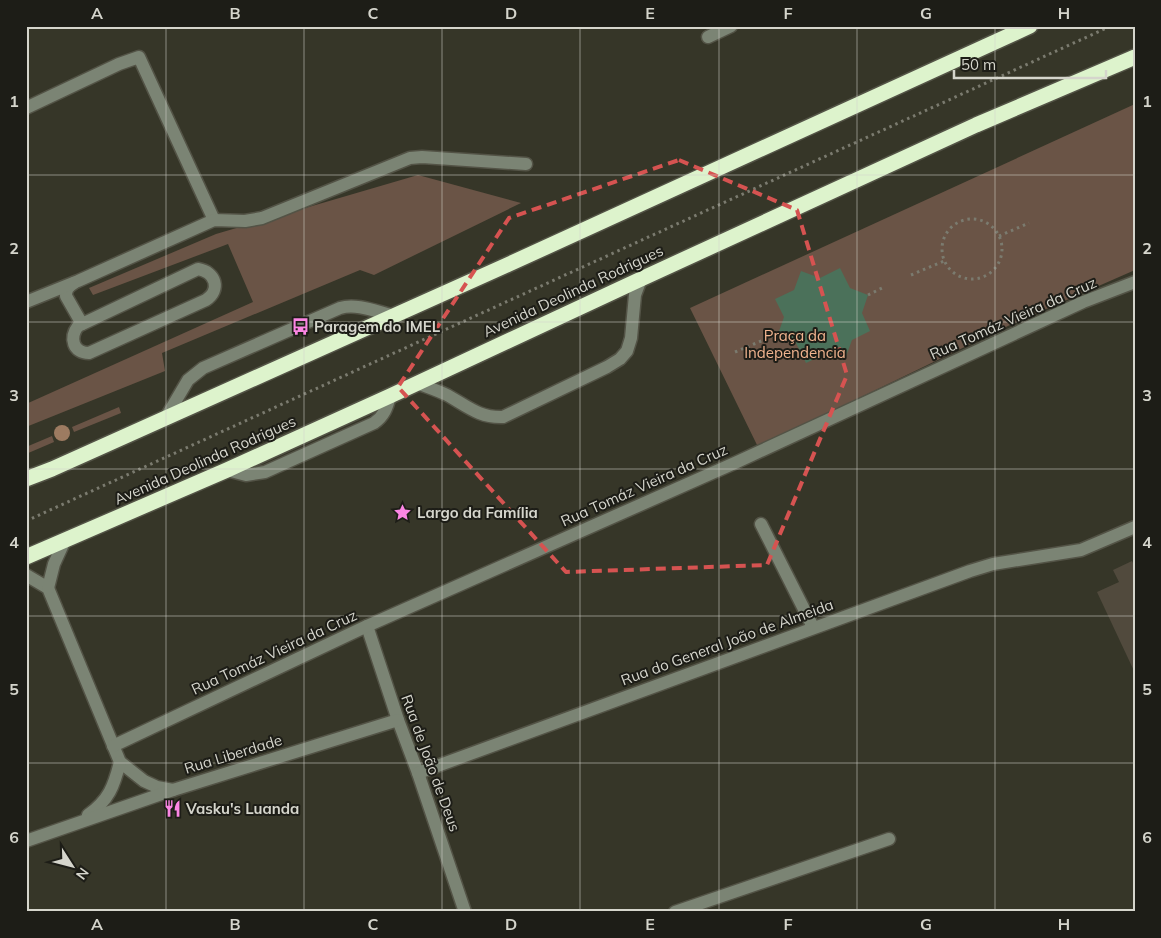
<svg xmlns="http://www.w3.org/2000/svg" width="1161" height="938" viewBox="0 0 1161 938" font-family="Mulish,sans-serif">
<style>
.green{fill:#6a5446}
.water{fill:#4b715a}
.building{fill:#514a3d}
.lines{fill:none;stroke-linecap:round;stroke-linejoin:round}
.minor-casing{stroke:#535346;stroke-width:15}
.highway-casing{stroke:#535346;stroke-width:18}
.path{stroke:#7b7b6f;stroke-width:3;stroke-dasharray:2.5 4;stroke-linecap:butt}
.minor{stroke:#7b8474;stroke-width:12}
.highway{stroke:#ddf3cc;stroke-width:15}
.tree{fill:#9d7b61}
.marked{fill:none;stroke:#d65351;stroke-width:4;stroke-dasharray:10 6;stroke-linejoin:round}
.grid{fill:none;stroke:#d5d5cc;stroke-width:1;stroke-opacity:0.55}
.labels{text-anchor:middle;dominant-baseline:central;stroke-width:4;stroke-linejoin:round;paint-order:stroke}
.street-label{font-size:15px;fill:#d5d5cc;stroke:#1d1d17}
.poi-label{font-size:15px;font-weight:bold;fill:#d5d5cc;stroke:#1d1d17;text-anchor:start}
.park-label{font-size:15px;fill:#f1b48f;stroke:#1d1d17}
.neatline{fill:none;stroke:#d5d5cc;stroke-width:2}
.grid-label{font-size:16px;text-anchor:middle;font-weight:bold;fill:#d5d5cc}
</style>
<rect width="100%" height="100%" fill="#363628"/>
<g class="green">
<path d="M1135 104V270L1010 325 758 447 690 308Z"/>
<path d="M418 175 521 203 374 275 360 270 162 353 165 371 26 427V404L253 302 228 244 93 295 89 288 216 234Z"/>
<path d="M119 407 121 413 74 432 72 427Z"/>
<path d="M52 436 54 442 26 454V447Z"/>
</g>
<path class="water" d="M840 268 850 288 868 295 862 313 870 331 852 340 845 359 827 353 806 363 795 341 778 334 784 317 775 299 794 290 801 271 820 278Z"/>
<path class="building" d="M1132 561 1135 567V673L1097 592 1119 582 1113 570Z"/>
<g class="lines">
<defs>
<g id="minor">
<path d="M708 37 731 26"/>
<path d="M26 108 119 64 139 57 214 220"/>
<path d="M198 269C216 272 221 290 206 300L89 353C73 353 69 338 78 326Z"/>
<path d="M74 283C68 287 66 289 66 296L82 324"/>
<path d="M26 302 78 281 214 220 245 221 262 218 410 158 422 157 526 164"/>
<path d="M417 383C427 387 437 390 447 395 467 406 479 418 503 417L607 367 620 359 627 351 631 338 635 295 641 279"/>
<path d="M165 419 188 380 203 368 340 308C357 303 377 312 395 316"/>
<path d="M227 470 246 475 265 472 374 423C384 416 387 408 390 396"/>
<path d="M761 524 813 627"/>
<path d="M26 575 48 588 120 762 144 781 157 787 173 790"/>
<path d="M48 588 54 564 65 540"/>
<path d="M367 626 398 720 418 773 465 912"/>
<path d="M113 746 367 626 737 462 1083 302 1135 282"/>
<path d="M418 773 970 571 993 564 1081 550 1135 527"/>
<path d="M88 815C109 800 114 786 120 762"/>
<path d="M26 841 173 790 398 720"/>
<path d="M675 912 889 839"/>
</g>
<g id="highway">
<path d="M26 479 52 469 507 265 1030 26"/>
<path d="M26 557 227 470 390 396 641 279 976 125 1135 57"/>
</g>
</defs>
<use href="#minor" class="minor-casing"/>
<use href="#highway" class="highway-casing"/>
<g class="path">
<circle cx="972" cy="249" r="30"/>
<path d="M999 236 1029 223"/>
<path d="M911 275 944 261"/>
<path d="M868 295 884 287"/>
<path d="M735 352 778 334"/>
<path d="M26 521 1111 26"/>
</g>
<use href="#minor" class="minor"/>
<use href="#highway" class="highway"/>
</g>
<circle class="tree" cx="62" cy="433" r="8"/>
<path class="marked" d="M679 160 797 210 847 375 767 565 566 572 398 387 509 218Z"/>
<path class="grid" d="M166 26V912M304 26V912M442 26V912M580 26V912M719 26V912M857 26V912M995 26V912M26 175H1135M26 322H1135M26 469H1135M26 616H1135M26 763H1135"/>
<defs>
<symbol id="bus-bare" viewBox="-9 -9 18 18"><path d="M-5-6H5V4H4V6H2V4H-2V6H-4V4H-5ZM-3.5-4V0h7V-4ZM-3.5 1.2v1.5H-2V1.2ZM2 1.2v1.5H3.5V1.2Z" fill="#fc86e4" stroke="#1d1d17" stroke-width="2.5" paint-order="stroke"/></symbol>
<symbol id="sight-bare" viewBox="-9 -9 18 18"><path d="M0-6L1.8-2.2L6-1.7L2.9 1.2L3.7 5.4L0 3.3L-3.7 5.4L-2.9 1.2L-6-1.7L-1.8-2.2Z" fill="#fc86e4" stroke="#1d1d17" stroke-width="2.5" paint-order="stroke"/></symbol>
<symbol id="restaurant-bare" viewBox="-9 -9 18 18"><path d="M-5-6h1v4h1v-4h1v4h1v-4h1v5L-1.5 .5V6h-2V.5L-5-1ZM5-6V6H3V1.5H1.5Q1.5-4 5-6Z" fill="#fc86e4" stroke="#1d1d17" stroke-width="2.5" paint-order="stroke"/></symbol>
</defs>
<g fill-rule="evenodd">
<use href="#bus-bare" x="288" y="314" width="25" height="25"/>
<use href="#sight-bare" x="390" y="500" width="25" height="25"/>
<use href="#restaurant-bare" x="160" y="796" width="25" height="25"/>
</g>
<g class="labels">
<g class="street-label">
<text transform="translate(573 291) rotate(-25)">Avenida Deolinda Rodrigues</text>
<text transform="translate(1013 318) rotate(-24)">Rua Tomáz Vieira da Cruz</text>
<text transform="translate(205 460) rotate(-24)">Avenida Deolinda Rodrigues</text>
<text transform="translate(644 485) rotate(-24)">Rua Tomáz Vieira da Cruz</text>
<text transform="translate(727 642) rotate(-20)">Rua do General João de Almeida</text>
<text transform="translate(274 652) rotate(-25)">Rua Tomáz Vieira da Cruz</text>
<text transform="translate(233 754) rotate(-17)">Rua Liberdade</text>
<text transform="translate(431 763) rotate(70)">Rua de João de Deus</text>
</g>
<g class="poi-label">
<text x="314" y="326">Paragem do IMEL</text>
<text x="417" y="512">Largo da Família</text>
<text x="186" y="808">Vasku's Luanda</text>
</g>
<g class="park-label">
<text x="795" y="335">Praça da<tspan x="795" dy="17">Independencia</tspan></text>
</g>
</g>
<rect width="1161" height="938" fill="none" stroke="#1d1d17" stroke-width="55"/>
<g transform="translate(72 866) rotate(126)" stroke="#1d1d17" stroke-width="4" paint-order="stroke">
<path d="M0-4L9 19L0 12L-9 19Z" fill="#d5d5cc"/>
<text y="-8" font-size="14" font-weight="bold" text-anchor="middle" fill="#d5d5cc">N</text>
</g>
<path d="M954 70v8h152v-8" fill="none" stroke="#d5d5cc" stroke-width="2.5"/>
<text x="961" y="70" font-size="15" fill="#d5d5cc" stroke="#1d1d17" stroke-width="4" paint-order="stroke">50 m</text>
<rect x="28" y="28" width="1106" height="882" class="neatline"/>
<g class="grid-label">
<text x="97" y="19">A</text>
<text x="235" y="19">B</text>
<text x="373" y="19">C</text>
<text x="511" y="19">D</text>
<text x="650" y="19">E</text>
<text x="788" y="19">F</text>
<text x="926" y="19">G</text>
<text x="1064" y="19">H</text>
<text x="14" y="107">1</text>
<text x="1147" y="107">1</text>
<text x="14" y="254">2</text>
<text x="1147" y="254">2</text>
<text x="14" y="401">3</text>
<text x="1147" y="401">3</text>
<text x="14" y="548">4</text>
<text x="1147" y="548">4</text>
<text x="14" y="695">5</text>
<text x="1147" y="695">5</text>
<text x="14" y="843">6</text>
<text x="1147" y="843">6</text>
<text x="97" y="930">A</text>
<text x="235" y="930">B</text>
<text x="373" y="930">C</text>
<text x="511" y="930">D</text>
<text x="650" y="930">E</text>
<text x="788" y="930">F</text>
<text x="926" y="930">G</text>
<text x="1064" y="930">H</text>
</g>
</svg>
